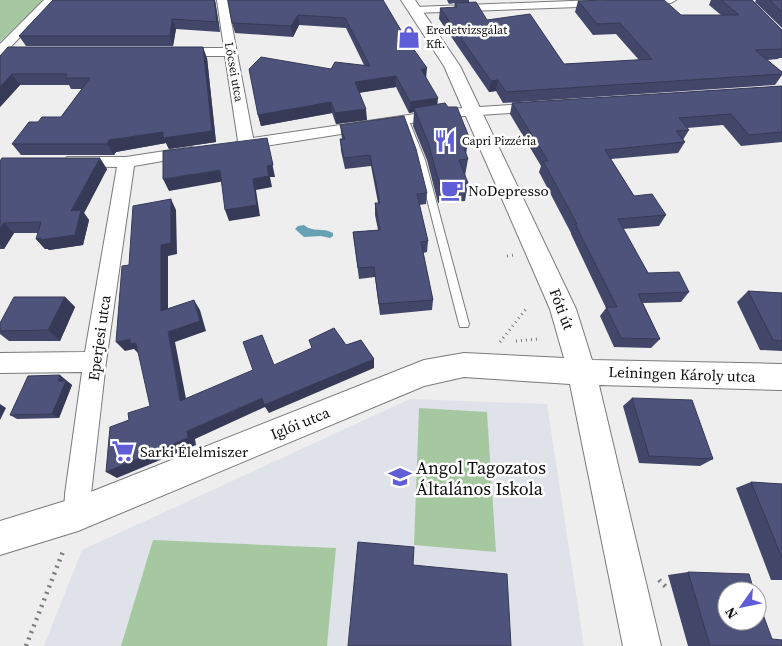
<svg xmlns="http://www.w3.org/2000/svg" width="782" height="646" viewBox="0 0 782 646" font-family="'Source Serif 4',serif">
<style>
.built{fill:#e0e2ea}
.green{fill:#a6c8a1}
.water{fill:#68a0b4}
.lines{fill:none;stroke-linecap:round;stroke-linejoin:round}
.service-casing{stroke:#797a7b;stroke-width:2}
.minor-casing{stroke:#797a7b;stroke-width:2}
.tertiary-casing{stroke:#797a7b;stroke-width:2}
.path-far1{stroke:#7c7c7d;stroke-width:3;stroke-dasharray:1 4;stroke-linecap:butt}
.path{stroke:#7c7c7d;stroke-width:4.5;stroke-dasharray:2 5;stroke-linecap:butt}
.service{fill:#fff;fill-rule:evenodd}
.minor{fill:#fff;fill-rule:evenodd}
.tertiary{fill:#fff;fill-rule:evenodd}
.wall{fill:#42476a}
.shaded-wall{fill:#363a56}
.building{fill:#4d537b;stroke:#363a56}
.labels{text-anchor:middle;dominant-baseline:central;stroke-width:5;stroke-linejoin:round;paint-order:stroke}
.far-poi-label{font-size:12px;fill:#0e0e0f;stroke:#fff;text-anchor:start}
.far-street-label{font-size:12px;fill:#0e0e0f;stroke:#fff}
.poi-label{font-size:15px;fill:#0e0e0f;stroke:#fff;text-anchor:start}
.street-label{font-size:15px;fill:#0e0e0f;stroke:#fff}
.near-poi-label{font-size:18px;fill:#0e0e0f;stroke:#fff;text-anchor:start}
</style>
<rect width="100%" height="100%" fill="#eeeeef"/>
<path class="built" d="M410 399 547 404 584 646H44L82 550Z"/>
<g class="green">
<path d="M0 0H43L0 42Z"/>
<path d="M419 408 487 412 496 552 414 545Z"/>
<path d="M153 540 336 548 327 646H121Z"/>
</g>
<path class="water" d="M304 225C313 233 323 227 333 233V236L330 238 321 236 304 237 295 229 298 226Z"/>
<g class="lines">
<defs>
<path id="service" d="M406 119 409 121 425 160 469 324 468 327H460L459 324 417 160 403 121Z"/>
<g id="minor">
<path d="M44 0H55L4 54 0 55V44Z"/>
<path d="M217 0H227L253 138 449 109 541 103 546 104 548 107 546 110 541 111 449 117 239 150 233 148 231 145 238 141 225 56H176L170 52 176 48H224Z"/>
<path d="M597 0H607L612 3 606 6 415 13 409 10 415 7Z"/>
<path d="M631 0H676L671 3 636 4 632 3Z"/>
<path d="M191 147 197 149 199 152 197 155 134 166 106 362 91 494 92 514 88 524 78 528 68 524 64 514 65 494 82 372 0 373V353L85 352 117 167 73 166 67 165 65 161 67 157H126Z"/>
</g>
<path id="tertiary" d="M401 0H415L460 66 576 309 592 360 782 364V390L599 385 661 646H623L570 384 464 377 424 386 78 531 0 555V521L78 497 424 360 464 353 564 358 550 309 444 66Z"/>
</defs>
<use href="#service" class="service-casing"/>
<use href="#minor" class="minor-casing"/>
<use href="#tertiary" class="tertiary-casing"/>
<g class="path-far1">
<path d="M507 256 515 255"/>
<path d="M516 341 538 339"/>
<path d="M500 342 526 309"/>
</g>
<g class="path">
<path d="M659 580 667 588"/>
<path d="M26 646 64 549"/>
</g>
<use href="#service" class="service"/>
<use href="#minor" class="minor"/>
<use href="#tertiary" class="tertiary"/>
</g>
<g class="wall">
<path d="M53 0H215L220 32 176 29 173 46H26L19 36Z"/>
<path d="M383 0 426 78 437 104 469 137 466 154 468 159 465 176 468 183 465 201 438 203 427 160 413 126 414 112 409 113 396 87 359 93 367 120 336 124 332 113 261 126 258 115 331 69 364 65 346 28 299 25 293 37 235 33 232 23Z"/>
<path d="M447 0H469V2L487 20 564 64 639 60 616 34 593 35 575 12 578 1 681 15H721L709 5 711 0H752L782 30V58H779L778 59 767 60 782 72V75L775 85 503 103 496 91 489 92 439 19 440 8H454L455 3 449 4Z"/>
<path d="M756 0H782V28L755 2Z"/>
<path d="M0 56 207 58 216 142 169 149 166 143 116 152 114 155H21L12 144 38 122 61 117 82 89H71L69 85H20L0 107Z"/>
<path d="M782 86V142L741 146 723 125 687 128 689 130 683 140 685 142 678 153 611 159 634 196 666 215 659 226 623 229 648 273 689 292 681 302 643 303 660 339 651 348 614 347 600 316 606 308 571 234V233L539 172 541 166 510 114 512 103Z"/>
<path d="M340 125 427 193 426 204 419 205 428 241 427 252 423 253 433 300 432 310 380 315 375 277 359 279 353 232 378 230 375 215V203H378L371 166 345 169 341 151 340 139H342Z"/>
<path d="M0 161 107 169 84 213 89 220 83 245 49 250 48 249H45L36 239 38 233H14L4 249H0Z"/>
<path d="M748 291 782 293V351L760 350 737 302Z"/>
<path d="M65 297 75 307 60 341H9L0 334V323Z"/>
<path d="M66 380V381L72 385 59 418 17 419 10 415Z"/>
<path d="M632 398 713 459 700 466 639 463 623 406Z"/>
<path d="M751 482 782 484V580H771L736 488Z"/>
<path d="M688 572 772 639 782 646H688L668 575Z"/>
</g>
<g class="shaded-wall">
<path d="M214 0H215L220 32 217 22Z"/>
<path d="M298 15 299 25 293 37 291 26Z"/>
<path d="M172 19 176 29 173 46 170 36Z"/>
<path d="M203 47 207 58 216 142 169 149 166 143 116 152 114 155 107 144 109 140Z"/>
<path d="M427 68 426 79 421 69Z"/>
<path d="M12 74 20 85 0 107V87Z"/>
<path d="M396 76V87L356 93 355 82Z"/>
<path d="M498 80 496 91 489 92 491 81Z"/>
<path d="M438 98 437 109 414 108V112L409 113 410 102Z"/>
<path d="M331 102 332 113 261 126 258 115Z"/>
<path d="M366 109 367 120 336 124 335 113Z"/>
<path d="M267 138 275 177H270L272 187 256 190 260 216 229 221 225 210 253 179 267 166Z"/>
<path d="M100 158 107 169 84 213 89 220 83 245 49 250 48 249H45L36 239 71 211Z"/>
<path d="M220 170 225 181 169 191 163 179Z"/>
<path d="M171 199 176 210 177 254 168 256V321L161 311V245Z"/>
<path d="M4 223 14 233 4 249 0 245V228Z"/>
<path d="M65 297 75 307 60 341 48 330Z"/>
<path d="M194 300 200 310 206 331 175 342 188 409 180 401 168 332Z"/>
<path d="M130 339 136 343 139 354 134 349 125 351 116 342Z"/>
<path d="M374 359V368L269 413 265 407 195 439 196 445 117 478 106 472 187 431 262 398Z"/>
<path d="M60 375 72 385 59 418 52 414 58 381Z"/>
<path d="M0 404 6 408 0 420Z"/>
</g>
<g class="building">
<path d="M53 0H214L217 22 172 19 170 36H19Z"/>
<path d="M228 0H383L405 37 427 68 421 69 438 98 410 102 396 76 355 82 366 109 335 113 331 102 258 115 249 69 261 57 331 69 335 62 370 66 345 18 298 15 291 26 232 23Z"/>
<path d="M606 0H664L681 15H739L721 0H752L782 30V49L755 50 782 72V74L506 92 498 80 491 81 440 8 457 7 455 3 476 2 487 20 530 14 564 64 652 59 620 23 597 24 578 1Z"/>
<path d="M770 0H782V12Z"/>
<path d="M8 47H203L212 131 163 138V132L109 140 107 144H12L29 122H38L42 117H61L90 78H65L67 74H12L0 87V56Z"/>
<path d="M782 86V132L749 135 731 114 679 118 689 130 676 131 685 142 605 150 634 196 652 194 666 215 618 219 648 273 679 272 689 292 638 294 660 339 621 338 606 307H617L575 224H577L543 161H548L512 103Z"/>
<path d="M445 103 448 107H457L469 137H460L468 159 459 160 468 183 440 186 428 142 414 108Z"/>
<path d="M404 116 416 149 427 193 417 194 428 241 421 242 433 300 379 304 374 267 358 268 353 232 380 230 375 203H380L370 155 344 158 340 139H345L340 125Z"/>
<path d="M267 138 273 165 267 166 269 176 253 179 257 205 225 210 220 170 163 179V151Z"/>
<path d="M2 158H100L71 211 81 210 75 235 40 240 41 238 36 239 41 222 4 223 0 228V161Z"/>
<path d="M171 199V243L161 245V311L194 300 200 321 168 332 180 401 253 370 243 342 262 335 274 365 312 348 309 340 334 328 346 345 361 340 374 359 264 405 262 398 187 431 188 438 106 472 110 427 129 420 128 413 150 406 136 343 130 344V339L116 342 122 266 129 265 133 206Z"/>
<path d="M748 291 782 293V341L773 340Z"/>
<path d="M14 297H65L48 330 0 331V323Z"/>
<path d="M60 375 58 381H66L52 414 10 415 28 376Z"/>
<path d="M632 398 692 400 713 459 649 456Z"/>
<path d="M751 482 782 484V558Z"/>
<path d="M358 542 414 547 413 565 507 574 511 646H348Z"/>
<path d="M688 572 749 574 754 591H727V621H757V598L772 639 782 640V646H710Z"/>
</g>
<defs>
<symbol id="shop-bare" viewBox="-9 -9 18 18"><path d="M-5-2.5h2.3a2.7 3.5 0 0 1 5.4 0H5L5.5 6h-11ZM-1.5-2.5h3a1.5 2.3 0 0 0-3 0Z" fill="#5f5ed7" stroke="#fff" stroke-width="2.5" paint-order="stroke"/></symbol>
<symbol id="restaurant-bare" viewBox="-9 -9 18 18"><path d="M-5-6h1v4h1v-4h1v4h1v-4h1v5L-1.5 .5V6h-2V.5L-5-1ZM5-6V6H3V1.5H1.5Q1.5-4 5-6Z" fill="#5f5ed7" stroke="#fff" stroke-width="2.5" paint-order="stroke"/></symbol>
<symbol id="cafe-bare" viewBox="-9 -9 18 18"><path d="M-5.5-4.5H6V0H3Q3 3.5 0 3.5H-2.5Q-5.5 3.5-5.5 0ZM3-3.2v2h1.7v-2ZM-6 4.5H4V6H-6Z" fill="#5f5ed7" stroke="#fff" stroke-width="2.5" paint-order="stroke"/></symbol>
<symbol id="supermarket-bare" viewBox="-9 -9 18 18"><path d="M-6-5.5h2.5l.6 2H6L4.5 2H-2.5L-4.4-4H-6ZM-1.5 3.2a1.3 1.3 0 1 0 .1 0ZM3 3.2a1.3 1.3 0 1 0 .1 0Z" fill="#5f5ed7" stroke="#fff" stroke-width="2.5" paint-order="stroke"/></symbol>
<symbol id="school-bare" viewBox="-9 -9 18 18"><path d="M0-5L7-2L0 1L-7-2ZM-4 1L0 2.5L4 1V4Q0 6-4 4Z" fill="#5f5ed7" stroke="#fff" stroke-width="2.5" paint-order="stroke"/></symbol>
</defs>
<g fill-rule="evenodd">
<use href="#shop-bare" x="393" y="21" width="32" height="32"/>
<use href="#restaurant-bare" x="429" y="125" width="32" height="32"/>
<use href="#cafe-bare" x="436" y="174" width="32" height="32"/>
<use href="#supermarket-bare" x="107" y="435" width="32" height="32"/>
<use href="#school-bare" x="384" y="461" width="32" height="32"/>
</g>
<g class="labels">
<g class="far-poi-label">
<text x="426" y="30">Eredetvizsgálat<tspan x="426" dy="14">Kft.</tspan></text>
<text x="462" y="141">Capri Pizzéria</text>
</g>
<g class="far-street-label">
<text transform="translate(234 72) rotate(80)">Lőcsei utca</text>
</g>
<g class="poi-label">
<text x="468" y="190">NoDepresso</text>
<text x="140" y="451">Sarki Élelmiszer</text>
</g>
<g class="street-label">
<text transform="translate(562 309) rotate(69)">Fóti út</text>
<text transform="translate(99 338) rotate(-82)">Eperjesi utca</text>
<text transform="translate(682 374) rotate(2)">Leiningen Károly utca</text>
<text transform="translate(300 423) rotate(-22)">Iglói utca</text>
</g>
<g class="near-poi-label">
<text x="416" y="467">Angol Tagozatos<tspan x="416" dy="21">Általános Iskola</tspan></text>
</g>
</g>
<g transform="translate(742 606) rotate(237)"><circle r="24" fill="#ffffff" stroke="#9f9f9f"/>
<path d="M0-4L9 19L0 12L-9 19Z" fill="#5f5ed7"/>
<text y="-8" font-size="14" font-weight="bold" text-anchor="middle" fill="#0e0e0f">N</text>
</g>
</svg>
